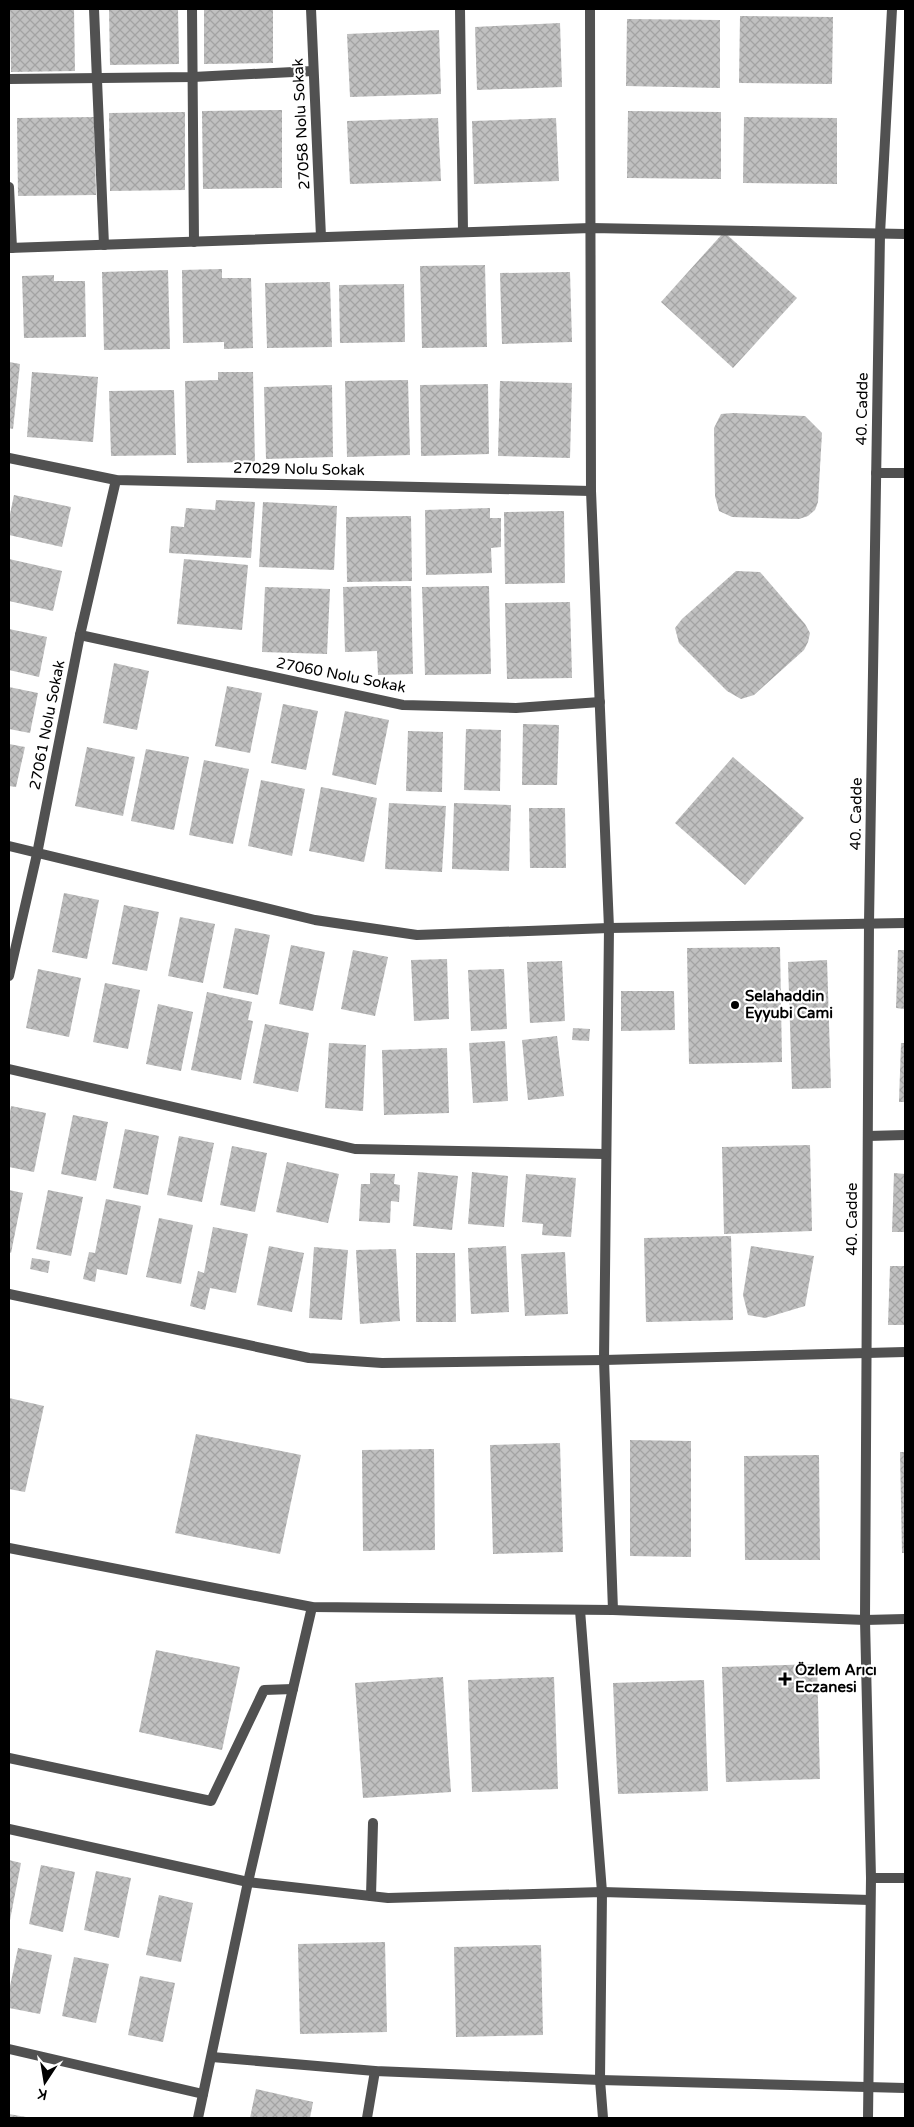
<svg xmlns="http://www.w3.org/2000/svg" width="914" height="2127" viewBox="0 0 914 2127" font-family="'Varela Round',sans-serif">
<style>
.building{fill:url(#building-cross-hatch)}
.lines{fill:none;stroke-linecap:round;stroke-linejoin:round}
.service{stroke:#515151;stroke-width:10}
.minor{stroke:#515151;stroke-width:10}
.tertiary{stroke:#515151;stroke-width:10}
.poi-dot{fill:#000;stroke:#fff;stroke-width:2}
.labels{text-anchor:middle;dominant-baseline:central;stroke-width:4.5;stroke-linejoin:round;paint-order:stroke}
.street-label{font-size:15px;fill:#000;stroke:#fff}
.poi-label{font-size:15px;font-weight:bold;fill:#000;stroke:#fff;text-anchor:start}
</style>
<defs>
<pattern id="building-cross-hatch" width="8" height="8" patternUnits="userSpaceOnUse" patternTransform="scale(1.25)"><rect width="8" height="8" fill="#c0c0c0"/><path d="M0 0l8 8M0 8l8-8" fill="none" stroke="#a3a3a3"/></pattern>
</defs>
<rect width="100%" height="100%" fill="#fff"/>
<g class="building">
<path d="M10 9H74L75 71 11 72Z"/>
<path d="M109 9H178L179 64 110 65Z"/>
<path d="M204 9H273V63L204 64Z"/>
<path d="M740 16 833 17 832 84 739 83Z"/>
<path d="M627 19 720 20V88L626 86Z"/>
<path d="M560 23 562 87 477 90 475 27Z"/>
<path d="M439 30 441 94 350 97 347 34Z"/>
<path d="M282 110V188L203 189 202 111Z"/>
<path d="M628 111 721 112V179L627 178Z"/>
<path d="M185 112V190L110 191 109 113Z"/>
<path d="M94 117 96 195 18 196 17 118Z"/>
<path d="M744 117 837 118V184L743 183Z"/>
<path d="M438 118 441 181 350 184 347 121Z"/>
<path d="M556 118 559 181 474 184 472 121Z"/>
<path d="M724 232 797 298 733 368 661 302Z"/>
<path d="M485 265 487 347 422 348 420 266Z"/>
<path d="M222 269V278H251L253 348 224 349V342L183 343 182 270Z"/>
<path d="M168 270 170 349 104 350 102 272Z"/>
<path d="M570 272 572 342 502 344 500 273Z"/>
<path d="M54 275V281H85L86 337 24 338 22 276Z"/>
<path d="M330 282 332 347 267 348 265 283Z"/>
<path d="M404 284 405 342 340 343 339 285Z"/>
<path d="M9 362 20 364 13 429 9 428Z"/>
<path d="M32 372 98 377 93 442 27 437Z"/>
<path d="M218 372H253L255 462 187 463 185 381 218 380Z"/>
<path d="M408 380 410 455 347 457 345 381Z"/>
<path d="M500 381 572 383 570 458 498 456Z"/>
<path d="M488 384 489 454 421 456 420 385Z"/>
<path d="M332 385 333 457 266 459 264 387Z"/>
<path d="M174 390 176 455 111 456 109 391Z"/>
<path d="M733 413 805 416 822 433 818 502 815 510 808 516 799 519 732 517 719 511 715 496 714 428 721 414Z"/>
<path d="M14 495 71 507 62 547 9 535V519Z"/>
<path d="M216 500 255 502 251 558 169 553 171 526 184 527 186 508 215 510Z"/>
<path d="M263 502 337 506 334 570 259 567Z"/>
<path d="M490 508V518H501V547L491 548 492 573 426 575 425 510Z"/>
<path d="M564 511 565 583 505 584 504 512Z"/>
<path d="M411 516 412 581 347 582 346 517Z"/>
<path d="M9 559 62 571 53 611 9 601Z"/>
<path d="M184 559 248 565 242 630 177 624Z"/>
<path d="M736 571 760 572 805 624 810 633 808 642 804 650 754 695 741 699 727 691 679 643 675 628 682 619Z"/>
<path d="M376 586H411L413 674 378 675 377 651 345 652 343 587Z"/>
<path d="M489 586 491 674 425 675 422 587Z"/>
<path d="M265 587 330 589 327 654 262 652Z"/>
<path d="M570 602 572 678 507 679 505 603Z"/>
<path d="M9 629 47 637 39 677 9 670Z"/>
<path d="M114 663 149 671 137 730 103 723Z"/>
<path d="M227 686 262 693 250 753 215 746Z"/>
<path d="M9 687 38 693 30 733 9 729Z"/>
<path d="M283 704 318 711 306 770 271 763Z"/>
<path d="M345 711 389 720 376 785 332 775Z"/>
<path d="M523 724 559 725 557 785H522Z"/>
<path d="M466 729 501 730 500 791 464 790Z"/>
<path d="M408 731 443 732 442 792 406 791Z"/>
<path d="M9 744 25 747 16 787 9 786Z"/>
<path d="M87 747 135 757 123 816 75 806Z"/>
<path d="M146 749 189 757 174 830 131 821Z"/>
<path d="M733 757 804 818 745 885 675 823Z"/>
<path d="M204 760 249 769 233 844 189 835Z"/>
<path d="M261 780 305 789 292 856 248 846Z"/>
<path d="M321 787 377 798 364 862 309 851Z"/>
<path d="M389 803 446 806 442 872 385 869Z"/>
<path d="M454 803 511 805 509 871 452 869Z"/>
<path d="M529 808H565L566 868H530Z"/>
<path d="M64 893 99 900 87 959 52 952Z"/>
<path d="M124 905 159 912 147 971 112 964Z"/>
<path d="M180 917 215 924 203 983 168 976Z"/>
<path d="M235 928 270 935 258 995 223 988Z"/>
<path d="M291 945 325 952 313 1011 279 1004Z"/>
<path d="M780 947 782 1062 689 1064 687 948Z"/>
<path d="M353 950 388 957 375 1016 341 1009Z"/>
<path d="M898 950H905V1009L896 1008Z"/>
<path d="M447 959 449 1019 414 1021 411 960Z"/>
<path d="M827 960 831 1088 792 1089 788 962Z"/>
<path d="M562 961 565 1021 530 1023 527 962Z"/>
<path d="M38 969 81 978 69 1037 26 1028Z"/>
<path d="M504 969 507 1029 471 1031 468 970Z"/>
<path d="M105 983 140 990 128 1049 93 1042Z"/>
<path d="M621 991H674L675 1030 621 1031Z"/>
<path d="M207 992 252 1002 248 1020 253 1021 241 1080 191 1070Z"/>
<path d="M158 1004 193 1012 181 1071 146 1064Z"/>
<path d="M265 1024 309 1033 298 1092 253 1083Z"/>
<path d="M573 1028 590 1029 589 1041 572 1040Z"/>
<path d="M557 1036 564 1096 528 1100 522 1040Z"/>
<path d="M505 1041 508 1101 473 1103 469 1043Z"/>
<path d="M329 1043 366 1045 363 1111 325 1108Z"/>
<path d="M901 1043H905V1102H899Z"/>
<path d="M447 1048 449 1113 384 1115 382 1050Z"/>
<path d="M11 1106 46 1113 34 1172 9 1167V1119Z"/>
<path d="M73 1115 108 1122 96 1181 61 1174Z"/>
<path d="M125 1129 159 1136 148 1195 113 1188Z"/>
<path d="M179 1136 214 1143 202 1202 167 1195Z"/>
<path d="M810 1145 812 1231 724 1234 722 1147Z"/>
<path d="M232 1146 267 1153 255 1212 220 1205Z"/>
<path d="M287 1162 339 1174 328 1223 276 1212Z"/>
<path d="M418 1172 458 1176 452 1230 413 1226Z"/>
<path d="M472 1172 508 1176 504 1227 468 1224Z"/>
<path d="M370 1173 395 1174 394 1184 400 1185 399 1202 391 1201 390 1223 359 1221 361 1184H370Z"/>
<path d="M894 1173 905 1174V1232H892Z"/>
<path d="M526 1174 576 1178 571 1237 542 1235 543 1224 522 1222Z"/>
<path d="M9 1190 23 1193 11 1253 9 1252Z"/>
<path d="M48 1190 83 1197 71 1256 36 1249Z"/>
<path d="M106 1199 141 1206 127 1275 97 1269 95 1282 83 1279 89 1252 95 1253Z"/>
<path d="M159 1218 193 1225 181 1284 146 1277Z"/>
<path d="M213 1227 248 1234 236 1293 210 1288 205 1310 190 1306 198 1271 204 1273Z"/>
<path d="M731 1236 733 1320 646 1322 644 1238Z"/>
<path d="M269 1246 304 1253 292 1312 257 1305Z"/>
<path d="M506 1246 509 1312 471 1314 468 1248Z"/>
<path d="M751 1246 814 1256 805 1306 765 1318 748 1315 743 1295Z"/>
<path d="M314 1247 348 1250 342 1320 309 1318Z"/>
<path d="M396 1249 400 1321 360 1324 356 1250Z"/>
<path d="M565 1252 568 1314 525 1316 521 1254Z"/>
<path d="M416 1253H455L456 1322H416Z"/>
<path d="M32 1258 50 1261 48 1273 30 1269Z"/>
<path d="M890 1266H905V1325H888Z"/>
<path d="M9 1398 44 1406 25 1492 9 1489Z"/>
<path d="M196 1434 301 1455 280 1554 175 1533Z"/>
<path d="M630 1440 691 1441V1557L630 1556Z"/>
<path d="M560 1443 563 1552 493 1554 490 1445Z"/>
<path d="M434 1449 435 1550 363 1551 362 1450Z"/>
<path d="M900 1452H905V1553H902Z"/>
<path d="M819 1455 820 1560H745L744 1456Z"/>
<path d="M156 1650 240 1667 222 1750 139 1732Z"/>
<path d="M817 1664 820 1779 726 1782 722 1667Z"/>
<path d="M443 1677 451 1792 363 1798 355 1683Z"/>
<path d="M554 1677 558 1789 472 1792 468 1680Z"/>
<path d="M704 1680 708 1791 618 1794 613 1683Z"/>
<path d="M9 1860 21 1863 10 1920H9Z"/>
<path d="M41 1865 75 1872 63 1932 29 1924Z"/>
<path d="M96 1871 131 1878 119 1938 84 1930Z"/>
<path d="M159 1895 193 1903 181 1962 146 1955Z"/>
<path d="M385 1942 387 2032 300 2034 298 1944Z"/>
<path d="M541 1945 543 2035 456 2037 454 1947Z"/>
<path d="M18 1948 52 1955 40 2014 9 2008V1991Z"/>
<path d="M74 1957 109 1964 96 2023 62 2016Z"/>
<path d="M140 1976 175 1983 163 2042 128 2035Z"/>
<path d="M256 2089 313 2102 310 2118H250Z"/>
<path d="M9 2114 26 2117V2118H9Z"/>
</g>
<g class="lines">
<g class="service">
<path d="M94 9 104 245"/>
<path d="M192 9 194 242"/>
<path d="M460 9 463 232"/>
<path d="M9 79 193 77 313 71"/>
<path d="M9 187 12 248"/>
<path d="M9 1758 211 1801 264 1690 293 1689"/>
<path d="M371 1896 373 1823"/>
</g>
<g class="minor">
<path d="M311 9 321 237"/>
<path d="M590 9 591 491 609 928 604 1360 613 1610"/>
<path d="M9 248 591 228 905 234"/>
<path d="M9 458 116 480 591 491"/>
<path d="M876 473H905"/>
<path d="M80 635 403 705 516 708 600 702"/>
<path d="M9 846 315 920 417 935 609 928 905 923"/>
<path d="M9 976 37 854 80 635 116 480"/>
<path d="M9 1069 355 1149 605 1154"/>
<path d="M868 1136 905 1135"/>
<path d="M9 1294 309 1358 382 1363 604 1360 905 1352"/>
<path d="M580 1610 602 1892 600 2080 603 2118"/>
<path d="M9 1829 248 1882 388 1898 602 1892 870 1900"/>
<path d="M871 1878H905"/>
<path d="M9 2049 203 2094"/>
<path d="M212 2057 375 2071 600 2080 905 2088"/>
<path d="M198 2118 248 1882 312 1607"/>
<path d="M367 2118 375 2071"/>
</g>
<g class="tertiary">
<path d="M9 1548 312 1607 613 1610 865 1620 905 1619"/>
<path d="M868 2118 871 1878 865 1620 869 923 880 234 892 9"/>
</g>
</g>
<g class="poi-dot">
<circle cx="735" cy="1005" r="5"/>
<path d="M782.5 1671.5h5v5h5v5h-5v5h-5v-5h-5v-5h5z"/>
</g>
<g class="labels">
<g class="street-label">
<text transform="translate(301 124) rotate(-93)">27058 Nolu Sokak</text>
<text transform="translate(862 409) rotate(-89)">40. Cadde</text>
<text transform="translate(299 469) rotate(1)">27029 Nolu Sokak</text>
<text transform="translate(341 675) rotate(11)">27060 Nolu Sokak</text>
<text transform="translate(47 725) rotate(-79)">27061 Nolu Sokak</text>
<text transform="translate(856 814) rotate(-89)">40. Cadde</text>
<text transform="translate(852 1219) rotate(-90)">40. Cadde</text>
</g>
<g class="poi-label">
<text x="745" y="996">Selahaddin<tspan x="745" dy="17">Eyyubi Cami</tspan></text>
<text x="795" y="1670">Özlem Arıcı<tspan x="795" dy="17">Eczanesi</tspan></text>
</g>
</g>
<rect width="914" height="2127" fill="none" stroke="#000000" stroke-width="20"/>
<g transform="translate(45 2082) rotate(192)" stroke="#ffffff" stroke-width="4" paint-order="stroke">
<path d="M0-4L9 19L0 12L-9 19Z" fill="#000000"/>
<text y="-8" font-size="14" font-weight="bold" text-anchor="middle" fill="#000000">K</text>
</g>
</svg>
